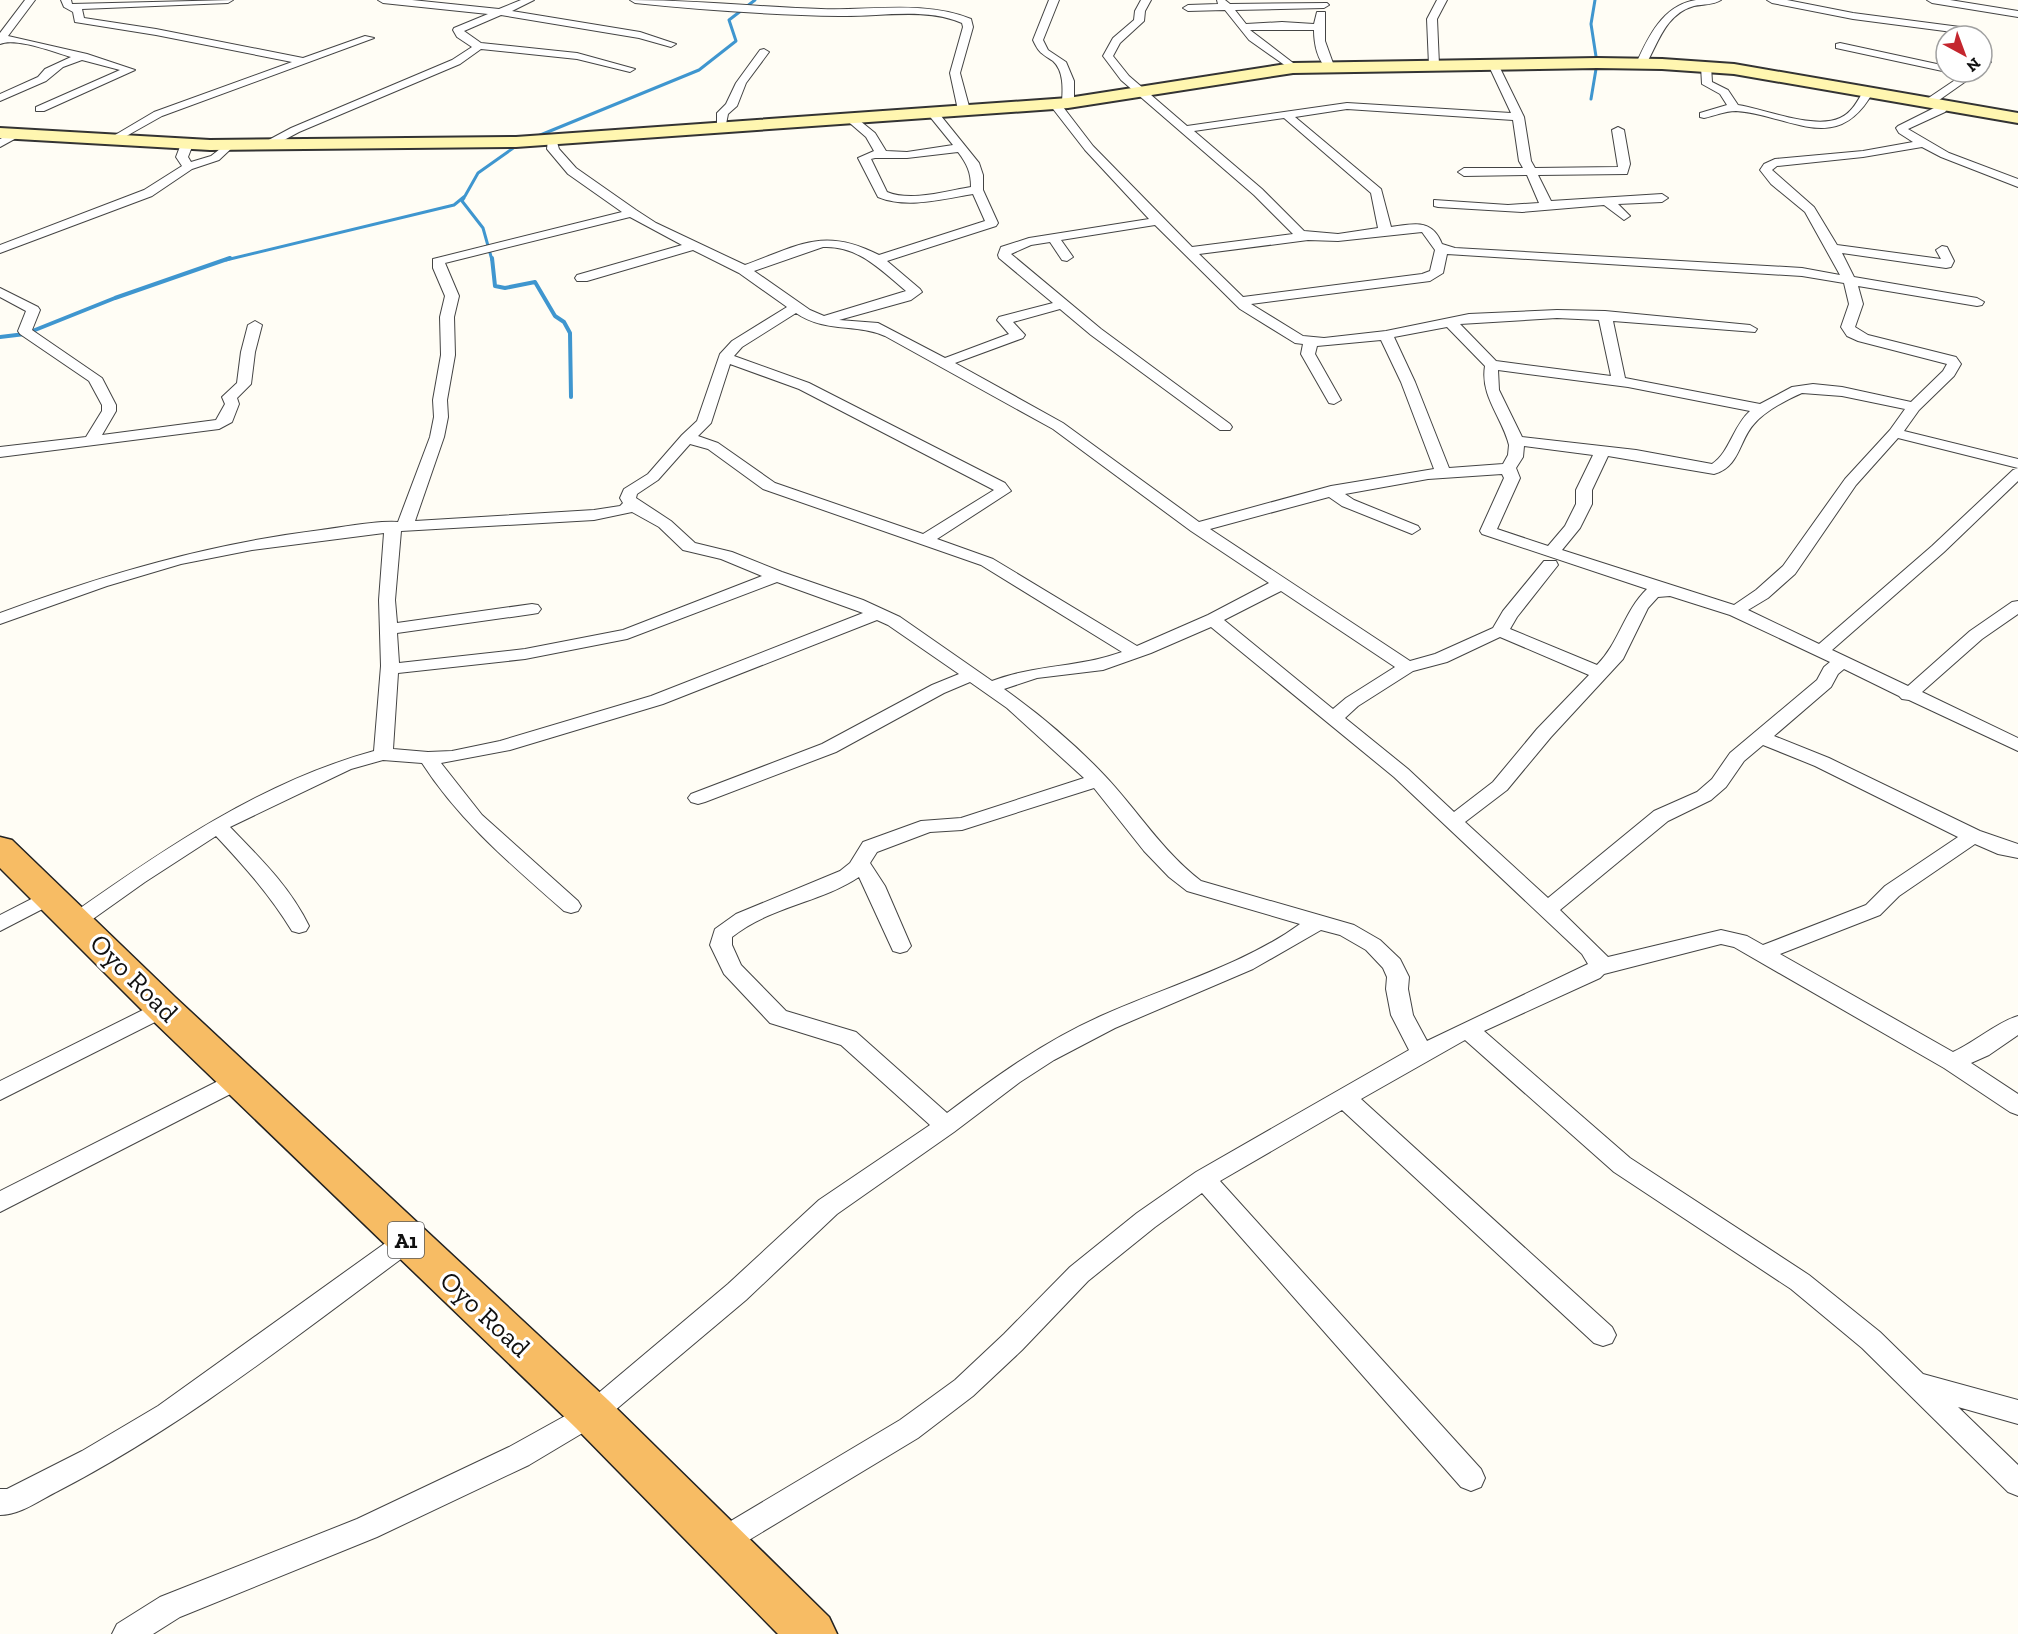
<svg xmlns="http://www.w3.org/2000/svg" width="2018" height="1634" viewBox="0 0 2018 1634" font-family="'Zilla Slab',serif">
<style>
.lines{fill:none;stroke-linecap:round;stroke-linejoin:round}
.stream-far1{stroke:#3f96cf;stroke-width:3}
.stream{stroke:#3f96cf;stroke-width:4}
.minor-casing{stroke:#444;stroke-width:2}
.secondary-casing{stroke:#333;stroke-width:4}
.trunk-casing{stroke:#222;stroke-width:3}
.minor{fill:#fff;fill-rule:evenodd}
.secondary{fill:#fff6b0;fill-rule:evenodd}
.trunk{fill:#f7bc64;fill-rule:evenodd}
.labels{text-anchor:middle;dominant-baseline:central;stroke-width:6;stroke-linejoin:round;paint-order:stroke}
.shield{fill:#fff;stroke:#585858;stroke-width:1.5}
.shield-label{font-size:21px;font-weight:bold;fill:#111}
.near-street-label{font-size:27px;fill:#111;stroke:#fff}
</style>
<rect width="100%" height="100%" fill="#fffdf5"/>
<g class="lines">
<g class="stream-far1">
<path d="M1591 99 1597 63 1591 24 1595 0"/>
<path d="M533 138 699 70 736 41 729 20 755 0"/>
<path d="M464 198 462 201 483 228 492 260"/>
<path d="M226 260 454 205 465 196 478 173 519 144"/>
</g>
<g class="stream">
<path d="M492 258 495 286 505 288 535 282 555 316 564 322 570 333 571 397"/>
<path d="M0 337 25 334 115 298 230 258"/>
</g>
<defs>
<g id="minor">
<path d="M25 0H35L8 36 87 54 135 70 44 111H36V107L120 70 82 60 63 67 46 81 0 101V94L38 77 45 69 71 57C54 52 15 37 0 44V33Z"/>
<path d="M61 0H71L72 4 233 0 228 3 82 9 84 18 156 29 303 58 365 36 374 38 162 116 114 143 108 140 110 138 154 112 292 62 156 35 75 22 73 12 64 7Z"/>
<path d="M378 0H412L499 9 521 0H534L512 11 640 32 676 44 671 47 639 38 501 15 464 31 481 43 577 53 635 69 630 72 577 59 481 49 460 64 299 132 271 147H263V143L291 128 452 60 472 47 457 37 453 30 454 28 488 14 383 3Z"/>
<path d="M630 0C694 0 758 7 821 9 869 11 925 0 971 19L973 27 960 73 970 110 964 113 958 110 950 73 963 27 962 23C925 7 879 17 840 16 772 15 703 10 635 3Z"/>
<path d="M1049 0H1059L1043 40 1048 50 1066 62 1074 81V103L1068 106 1062 103C1063 89 1064 71 1053 61 1041 53 1039 53 1033 40Z"/>
<path d="M1141 0H1151L1145 11 1144 21 1120 43 1113 56 1129 76 1187 126 1347 103 1511 113 1488 64 1493 61 1498 64 1524 117 1531 161 1535 168 1618 167 1612 130 1618 127 1624 130 1630 164 1627 174 1538 175 1551 201 1662 194 1668 198 1662 202 1618 204 1630 216 1624 220 1604 205 1522 212 1438 207 1434 206V200L1508 205 1539 203 1527 175 1464 176 1458 172 1464 168H1523L1519 161 1513 120 1347 109 1295 117 1381 189 1391 227C1413 224 1432 218 1442 244L1455 248 1802 268 1840 275 1805 212 1771 184 1760 170 1764 164 1775 159 1863 151 1913 142 1899 133 1896 128 1898 126 1944 103 1950 106 1945 112 1908 129 1949 153 2018 179V187L1941 157 1922 147 1863 157 1777 166 1772 170 1814 207 1837 245 1941 259 1936 250 1942 246 1947 247 1954 261 1951 267 1946 268 1842 253 1854 277 1977 298 1984 302 1982 305 1977 306 1858 286 1863 304 1855 327 1868 335 1956 357 1961 364 1954 376 1919 410 1904 431 2018 459V481L1944 552 1832 650 1908 686 1970 631 2012 602 2018 601V614L1982 639 1922 692 2018 738V751L1909 700 1902 699 1899 696 1844 669 1838 674 1831 687 1774 736 1829 758 1980 831 2018 844V858L1998 854 1975 844 1899 896 1880 915 1780 954 1953 1052C1975 1042 1997 1022 2018 1016V1035L1989 1055 1971 1063 2018 1094V1115L2010 1112 1944 1068 1734 947 1721 944 1604 974 1600 978 1484 1031 1630 1158 1809 1275 1880 1332 1923 1374 2018 1400V1424L1958 1407 2018 1465V1496L2008 1492 1862 1348 1791 1289 1614 1172 1465 1040 1361 1099 1612 1327 1616 1335 1612 1343 1603 1346 1594 1343 1342 1110 1220 1181 1481 1469 1485 1478 1481 1487 1471 1491 1461 1487 1202 1193 1155 1227 1088 1281 1022 1350 973 1396 918 1438 729 1552 719 1556 709 1552 705 1543 709 1534 900 1420 955 1380 1004 1334 1070 1267 1137 1213 1196 1172 1409 1050 1391 1015 1386 989 1387 977 1383 968 1366 950 1340 935 1321 930 1253 969 1115 1028 1054 1060 1020 1082 954 1132 837 1214 746 1300 601 1422 529 1465 377 1537 180 1617 153 1634H112L117 1624 160 1597 357 1519 509 1447 583 1406 728 1284 819 1200 930 1125 841 1045 770 1023 724 974 710 945 715 929 736 914 840 871 850 863 863 842 921 821 961 818 1084 778 1007 708 970 682 944 693 836 752 705 802 698 804 691 802 688 798 691 794 822 744 932 685 959 674 888 625 877 620 663 704 510 750 441 763 482 815 578 901 581 906 578 911 571 913 564 911C512 865 460 822 422 763L383 760 351 769 230 827C260 858 290 887 309 926L306 931 299 933 292 931C270 895 245 867 216 836L145 882 83 926 76 928 69 926 66 921 69 916C164 849 261 782 374 751L381 666 379 600 384 533 252 550 181 564 107 586 0 624V613C106 574 208 544 321 530 343 527 378 520 398 522L430 437 434 417 433 400 441 355 440 317 445 296 433 268V259L622 212 568 174 547 149 548 139H556L559 149 576 168 636 210 656 223 745 265C798 246 823 226 879 255L985 221 973 194C943 199 907 209 878 197L858 158 874 151 866 137 844 118 850 115 854 116 875 133 886 151 907 152 953 145 927 113 929 111H937L979 163 983 175V190L998 223 996 226 887 261 920 289 922 292 911 300 839 320 878 323 945 358 1009 334 997 320 999 317 1053 303 999 258 998 255 1001 247 1029 238 1149 219 1085 150 1050 105 1052 103H1060L1093 146 1192 247 1293 234 1254 195 1121 80 1103 56 1113 38 1134 20 1135 11ZM1284 118 1371 193 1378 228 1338 234 1304 231 1262 189 1194 131ZM958 152C967 164 971 172 971 187 946 191 911 202 887 192L871 159 875 158H907ZM630 217 682 245 577 275 575 278 577 281H587L693 250 739 273 787 307 732 341 720 354 697 421 682 435 648 474 624 489 620 498 623 503 620 506 594 510 415 521 444 437 448 417 447 400 455 355 454 317 459 296 445 263ZM1155 225 1240 309 1295 343 1303 344 1301 354 1329 403 1334 404 1341 400 1315 354 1317 346 1381 340 1401 382 1434 469 1331 486 1199 522 1063 423 955 363 1023 338 1025 335 1013 322 1060 309 1091 335 1220 430H1230L1232 427 1230 424 1101 329 1011 254 1031 245 1050 242 1062 260 1067 261 1073 257 1061 240ZM1422 232 1435 250 1430 271 1422 274 1243 297 1199 254 1308 240 1338 241ZM823 247C858 245 882 271 906 291L824 316 810 310 754 271ZM1447 254 1802 276 1844 283 1849 304 1841 327 1847 336 1858 341 1947 364 1943 371 1911 402 1842 387 1813 384 1792 387 1760 404 1625 378 1613 321 1755 332 1757 329 1750 325 1605 311 1557 310 1469 314 1386 331 1324 338 1303 336 1251 304 1430 281 1443 273ZM796 313C825 333 855 323 885 336L1053 429 1191 531 1269 583 1208 615 1137 646 993 559 937 539 1011 491 1005 483 809 383 734 356 742 347ZM1557 318 1599 320 1611 376 1496 361 1460 324ZM1447 327 1485 366C1480 396 1502 417 1509 445L1508 455 1503 464 1449 468 1415 382 1394 337ZM730 364 799 389 994 490 923 534 775 483 718 443 698 436 711 423ZM1498 370 1628 387 1750 411C1733 426 1730 452 1712 464L1636 450 1522 437 1499 390ZM1802 393 1842 396 1905 409 1890 430 1845 479 1783 566 1756 590 1734 605 1562 550 1580 528 1592 504V490L1608 456 1714 474C1740 467 1739 440 1754 424 1765 411 1786 400 1802 393ZM1898 438 2018 468 2013 470 1932 546 1819 644 1748 610 1768 598 1795 574 1856 485ZM690 444 708 449 763 489 981 565 1122 652C1078 668 1037 664 992 681L900 617 863 600 782 572 732 552 695 543 671 521 636 498 637 494 658 480ZM1524 446 1593 455 1576 490V504L1565 526 1548 546 1497 529 1520 478 1516 468 1523 457ZM1502 474 1504 478 1480 531 1482 534 1647 589C1624 611 1619 643 1597 665L1510 629 1517 617 1558 565 1556 561H1544L1503 611 1493 628 1435 654 1410 661 1210 529 1329 497 1342 506 1412 534 1420 529 1418 526 1354 500 1345 494 1428 479ZM632 512 659 527 683 550 721 559 762 576 623 630 525 649 399 663 397 633 532 614 538 613 541 609 538 605 532 604 397 623 395 600 401 531 594 520ZM777 582 863 613 651 696 500 741 452 751 428 752 393 749 398 673 525 659 627 639ZM1281 591 1395 667 1346 698 1333 709 1224 620ZM1670 596 1730 615 1830 662 1824 667 1817 680 1730 753 1712 779 1697 792 1654 811 1548 898 1465 822 1507 790 1551 737 1623 659 1648 608 1658 597ZM1211 627 1394 777 1582 954 1588 964 1427 1041 1413 1015 1408 989 1409 977 1400 959 1380 940 1354 925 1201 881C1162 851 1138 811 1105 776 1076 745 1038 713 1004 689L1037 678 1103 670 1151 653ZM1500 637 1589 675 1537 729 1493 782 1454 812 1408 769 1345 718 1358 706 1413 671 1447 662ZM1763 745 1815 766 1958 837 1885 886 1866 905 1763 945 1747 936 1721 930 1608 957 1560 910 1668 821 1711 800 1726 787 1744 761ZM1094 788 1144 851 1169 877 1187 891 1300 924C1244 965 1165 987 1101 1016 1045 1041 996 1076 947 1113L856 1032 786 1011 741 965 732 945V937C771 906 820 903 859 877L893 951 900 953 907 951 911 946 885 886 870 863 877 852 930 832 962 830Z"/>
<path d="M1217 0H1225L1230 4 1327 3 1329 5 1324 8 1235 10 1246 24 1282 22 1314 24 1317 12H1325V41L1334 66 1329 69C1317 63 1314 42 1314 30H1250L1297 66 1298 68 1293 71 1249 40 1225 10 1188 11 1183 8 1188 5 1218 4Z"/>
<path d="M1437 0H1447L1437 19 1439 65 1434 68 1429 65 1427 19Z"/>
<path d="M1696 0H1721C1714 5 1703 4 1694 6 1665 14 1658 44 1645 66H1637L1636 64C1648 37 1663 5 1696 0Z"/>
<path d="M1767 0H1787L1853 13 1960 27 1965 30 1960 33 1853 19 1772 3Z"/>
<path d="M1927 0H1950L2018 11V17L1932 3Z"/>
<path d="M1840 43 1946 66 1947 72 1836 48V44Z"/>
<path d="M764 49 769 52 746 83 737 106 728 114 725 129H717V113L726 104 736 83 760 50Z"/>
<path d="M1982 54 1991 62 1982 70Z"/>
<path d="M1706 63 1711 66 1712 82 1728 90 1738 105C1765 109 1814 130 1840 118 1852 113 1858 100 1864 90L1868 89 1873 92C1837 157 1791 115 1736 111 1725 111 1714 116 1704 118L1700 117V113L1727 105 1720 94 1702 84 1701 66Z"/>
<path d="M1967 72H1979L1932 105H1924V101Z"/>
<path d="M16 131 20 132V136L0 147V139Z"/>
<path d="M187 141 193 144 188 157 191 162 211 156 229 142 235 145 219 160 192 169 152 196 0 253V245L144 190 182 166 176 157 181 144Z"/>
<path d="M0 288 38 307 40 310 32 330 102 378 116 405V411L102 435 216 420 225 404 222 397 237 383 241 352 248 325 255 321 262 325 255 352 251 384 237 398 239 404 232 422 219 429 0 457V447L86 437 102 411V405L89 381 20 334 18 331 26 311 0 297Z"/>
<path d="M51 889 58 891 61 896 58 901 0 931V915Z"/>
<path d="M163 1000 171 1002 174 1008 171 1014 0 1100V1081Z"/>
<path d="M240 1070 248 1073 251 1079 248 1085 0 1212V1191Z"/>
<path d="M407 1231 416 1234 419 1241 416 1248C300 1333 186 1425 58 1491 40 1500 20 1515 0 1515V1489H7L82 1451 158 1406 398 1234Z"/>
</g>
<path id="secondary" d="M1597 58 1662 59 1734 64 2018 113V123L1734 74 1662 69 1597 68 1293 73 1068 108 516 147 210 150 0 138V128L210 140 516 137 1068 98 1293 63Z"/>
<path id="trunk" d="M0 837 12 840 176 998 608 1400 829 1617 837 1634H778L576 1428 150 1018 0 868Z"/>
</defs>
<use href="#minor" class="minor-casing"/>
<use href="#secondary" class="secondary-casing"/>
<use href="#trunk" class="trunk-casing"/>
<use href="#minor" class="minor"/>
<use href="#secondary" class="secondary"/>
<use href="#trunk" class="trunk"/>
</g>
<g class="labels">
<rect class="shield" x="388" y="1222" width="36" height="36" rx="4.5"/>
<g class="shield-label">
<text x="406" y="1240">A1</text>
</g>
<g class="near-street-label">
<text transform="translate(134 978) rotate(45)">Oyo Road</text>
<text transform="translate(485 1314) rotate(43)">Oyo Road</text>
</g>
</g>
<g transform="translate(1964 54) rotate(139)"><circle r="28" fill="#ffffff" stroke="#a0a0a0" stroke-width="1.5"/>
<path d="M0-4.5L10 22L0 15L-10 22Z" fill="#c4262e"/>
<text y="-9" font-size="16" font-weight="bold" text-anchor="middle" fill="#111111">N</text>
</g>
</svg>
